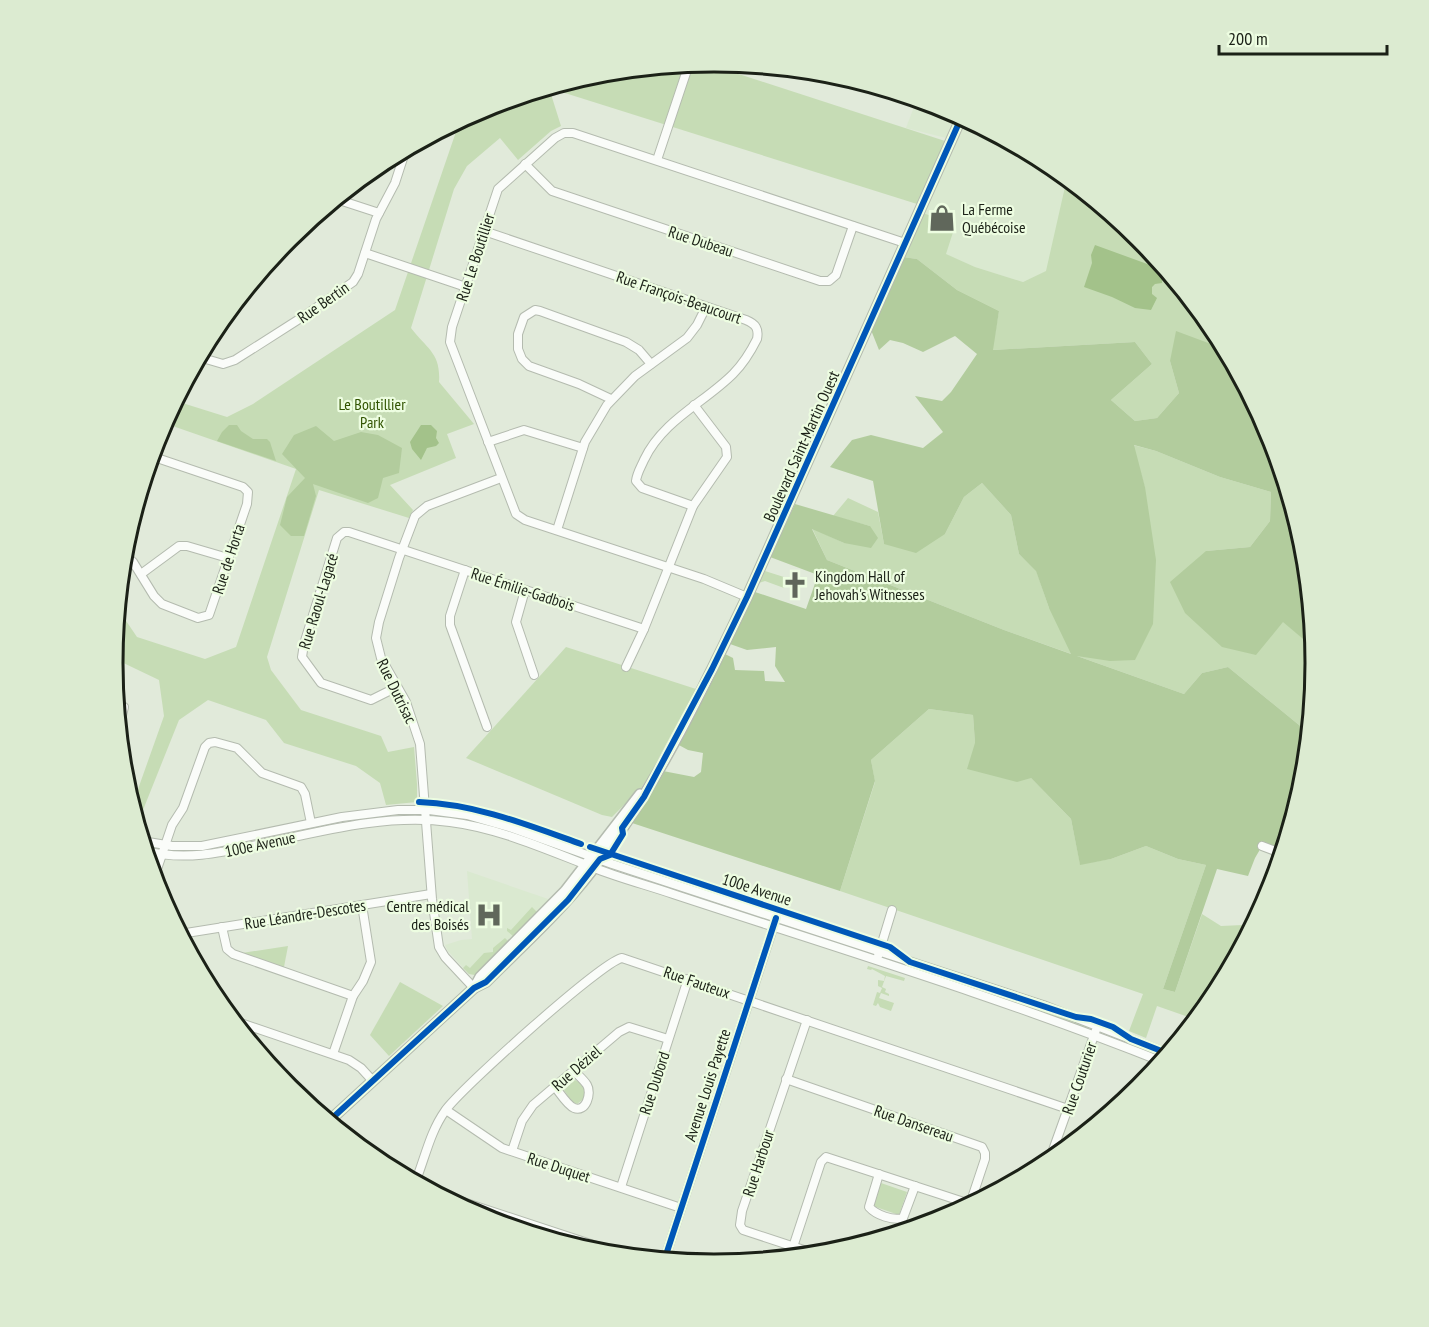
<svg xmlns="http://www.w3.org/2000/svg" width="1429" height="1327" viewBox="0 0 1429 1327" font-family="'PT Sans Narrow',sans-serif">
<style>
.built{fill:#dae9d0}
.green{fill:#c6dcb5}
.forest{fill:#b2cc9d}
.water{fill:#a3c28a}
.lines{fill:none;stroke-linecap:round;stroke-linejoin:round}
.minor-casing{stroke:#b4bbaf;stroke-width:10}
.major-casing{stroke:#b4bbaf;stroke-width:12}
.minor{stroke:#fafcf9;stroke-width:8}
.major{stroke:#fafcf9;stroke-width:9}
.cycleway-casing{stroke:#edfde1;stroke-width:10}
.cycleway{stroke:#0057b8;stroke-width:6}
.labels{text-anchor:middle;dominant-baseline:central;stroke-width:4.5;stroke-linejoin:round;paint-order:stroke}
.poi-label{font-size:16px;fill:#1b2117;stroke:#edfde1;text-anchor:start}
.street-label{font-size:16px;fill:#1b2117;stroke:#edfde1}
.park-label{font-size:16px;fill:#315401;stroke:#edfde1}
.rim{fill:none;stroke:#1b2117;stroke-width:3}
</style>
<rect width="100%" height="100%" fill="#e1eada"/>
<g class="built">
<path d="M917 99 945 107 956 113 946 138 906 128Z"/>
<path d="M966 119 1046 162 1045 169 1068 178 1047 271 1023 282 975 267 912 240Z"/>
<path d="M467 871 551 900 475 975 469 974 448 951 445 945 461 940 472 939Z"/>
</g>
<g class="green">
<path d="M705 63 945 141 920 201 917 204 549 88 597 73Z"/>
<path d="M545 89 550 91 561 126 551 131 518 160 500 138 467 166 454 189 411 328C427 349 441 353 439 382L474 424 447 434 456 458 390 485 413 510 409 518 319 490 267 657 271 670 301 710 381 736 388 752 414 747 417 784V802L386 805 380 783 356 766 284 743 266 720 208 700 179 720 137 825 132 806 164 716 159 680 113 658 118 609 137 637 205 659 236 647 296 469 164 423 176 401 227 417 253 404 395 310 460 120 484 107Z"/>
<path d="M1067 178 1140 238 1215 329 1238 372 1226 368 1170 361 1179 393 1157 418 1135 421 1111 400 1152 364 1135 342 992 350 999 311 957 290 917 259 903 257 923 213 931 216 937 221 955 226 946 254 975 267 1023 282 1046 271Z"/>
<path d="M1133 445 1156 451 1220 477 1271 492 1270 521 1250 547 1206 551 1309 644 1315 645 1316 664 1310 734 1228 667 1202 673 1184 694 1004 630 827 560 812 528 844 543 870 526 833 516 848 498 878 512 884 544 945 534 964 497 982 483 1011 515 1019 554 1036 570 1049 608 1145 488Z"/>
<path d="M765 571 787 578 784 588 765 581 759 583Z"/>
<path d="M566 647 696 689 649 776 641 788 612 817 602 815 466 758Z"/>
<path d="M929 709 973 715 975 743 1031 778 1071 819 1080 864 1111 859 1146 846 1178 859 1206 865 1163 989 1175 992 1202 914 1221 926 1243 925 1251 930 1215 998 1197 1020 1157 1006 1146 1038 1129 1031 1143 994 840 891 875 782 871 760Z"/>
<path d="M532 907 538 913 514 937 507 931V928L511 930Z"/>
<path d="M505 938 509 942 475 975 469 974 463 968 466 965 470 968 484 953 493 952V948Z"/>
<path d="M288 946 284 967 242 953Z"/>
<path d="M888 957 1050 1011 1088 1026 1087 1029 887 961Z"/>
<path d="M868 966 905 978 904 981 886 976 882 987 886 989 885 992 889 994V996L881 993 879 998 894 1003 891 1011 880 1007 878 1003 876 1006 873 1005 877 992 880 993 882 988 878 986V980L884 981 885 976 872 969 871 970 867 969Z"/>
<path d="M400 982 443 1006 389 1056 370 1035Z"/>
<path d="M575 1080 579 1082 587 1093 586 1097 577 1104 571 1101 564 1090Z"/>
<path d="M881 1183 907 1192 899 1215 873 1206Z"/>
</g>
<g class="forest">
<path d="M903 257 917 259 957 290 999 311 993 350 1135 342 1152 364 1111 400 1135 421 1157 418 1179 393 1170 361 1176 331 1219 347 1226 368 1238 372 1271 433 1305 546 1315 645 1309 644 1283 622 1256 655 1222 647 1185 613 1170 582 1206 551 1250 547 1270 521 1271 492 1220 477 1156 451 1134 445 1145 487 1156 560 1153 624 1135 660 1110 661 1077 656 1184 694 1202 673 1228 667 1310 734 1305 781 1284 848 1262 846 1255 858 1248 876 1217 869 1175 992 1163 989 1206 865 1178 859 1146 846 1111 859 1080 865 1071 819 1031 778 1017 782 967 769 975 743 973 715 929 709 871 760 875 781 840 891 632 823 663 771 694 777 701 772 703 753 688 750 677 744 725 654 733 658 735 670 764 671 765 681 785 682 775 666 776 647 747 650 730 644 755 592 806 609 818 575 770 557 795 504 870 526 878 538 871 548 844 543 812 529 827 560 1004 630 1071 654 1049 608 1036 571 1019 554 1011 515 982 483 964 497 945 534 916 553 884 544 873 481 830 467 852 440 871 435 923 448 943 432 915 396 942 401 951 392 977 354 955 336 923 352 903 343 890 340 879 350 871 330Z"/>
<path d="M229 425H237L241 431 253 439H267L270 442 276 461 217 441 222 432Z"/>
<path d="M316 426 334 441 361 432 378 435 402 448 399 473 383 478 378 498 368 503 313 484 316 496 304 536H291L280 525 287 497 305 478 282 454 294 435Z"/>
</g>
<g class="water">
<path d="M1095 245 1161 269 1163 273 1162 283 1155 284 1152 287V294L1157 298 1151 310 1135 308 1112 297 1084 287 1092 263 1091 255Z"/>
<path d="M421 425H431L437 431 436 438 439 443 436 446 427 448 421 460 412 449 410 442Z"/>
</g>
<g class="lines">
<defs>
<g id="minor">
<path d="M657 160 689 64"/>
<path d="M525 164 552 191 820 281H829L836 275 853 226"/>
<path d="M336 199 379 213"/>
<path d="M484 231 746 320C756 324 759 329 757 339 751 351 743 364 733 374 704 403 663 420 644 460 641 467 637 473 636 481L642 488 693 506"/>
<path d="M365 253 466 287"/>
<path d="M199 357 223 364 235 360 304 316 353 282 358 274 376 219 395 183 406 149"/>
<path d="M611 399 579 384 529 366 522 359 518 349V334L524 317 535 310 540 311 626 342 639 350 651 364"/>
<path d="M488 442 524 430 583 448"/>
<path d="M557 530 585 442 607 405 635 376 687 338 697 325 706 307"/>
<path d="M123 553 133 562 154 596 162 604 198 618 209 615 247 504 248 492 243 487 151 456"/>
<path d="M465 570 450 616V625L487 727"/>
<path d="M141 574 179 546H187L228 558"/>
<path d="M525 590 516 622 534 675"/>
<path d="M747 597 704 579 525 520 516 514 450 342 452 327 498 189 555 138 564 133H573L905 243"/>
<path d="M626 667 644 629 693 506 727 457 726 447 694 405"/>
<path d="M397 687 371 700 321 683 302 657 304 644 337 538 344 532H349L644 629"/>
<path d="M116 701 124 707 119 728"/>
<path d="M142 841 172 846H202L342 817 398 810H429L467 815 512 828 612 864 1043 1005 1169 1054"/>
<path d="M1262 846 1283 854"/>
<path d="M145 851C189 862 228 851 271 842 330 829 390 814 450 822 499 828 547 850 592 867 619 878 647 885 673 894 837 948 1002 998 1163 1062"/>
<path d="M154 878 172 825 183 808 205 747 209 743 215 742 237 748 262 773 301 787 305 794 311 823"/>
<path d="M222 927 227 949 233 954 353 996"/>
<path d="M180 934 431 894"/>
<path d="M878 956 892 910"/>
<path d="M474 988 445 957 439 947 432 899 420 744 406 702 381 658 376 638 379 622 399 558 415 516 427 506 501 478"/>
<path d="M232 1020 349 1060 361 1068 372 1080"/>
<path d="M807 1020 742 1211 740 1225 743 1230 819 1255"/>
<path d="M333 1054 353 996 363 981 371 962 362 905"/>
<path d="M786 1079 982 1147 985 1153V1159L969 1207"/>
<path d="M555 1087C560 1093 567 1105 574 1108 586 1113 592 1093 587 1085 584 1080 578 1075 574 1071"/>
<path d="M446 1110 502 1148 681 1208"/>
<path d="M512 1151 522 1121 533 1105 619 1032 629 1027 668 1039"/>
<path d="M1048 1164 1096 1030"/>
<path d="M879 1174 869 1207C876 1215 893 1221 903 1218L915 1186"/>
<path d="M415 1183C425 1158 430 1132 445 1111 460 1089 603 961 622 958L1068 1109"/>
<path d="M621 1187 688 979"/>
<path d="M430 1191 630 1257"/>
<path d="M793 1247 821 1162 826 1157 970 1204"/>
<path d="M664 1261 775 922"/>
</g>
<g id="major">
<path d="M474 988 480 977 565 891 640 794"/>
<path d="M328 1122 474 988 486 982C521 947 559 913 590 873 655 791 702 691 747 597L962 116"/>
</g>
</defs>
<use href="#minor" class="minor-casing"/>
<use href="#major" class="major-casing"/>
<use href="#minor" class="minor"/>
<use href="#major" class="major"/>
<defs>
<g id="cycleway">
<path d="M419 802C476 804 528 825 581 844"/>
<path d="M590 847 890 947 910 962 1076 1017 1091 1019 1113 1027 1131 1039 1169 1054"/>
<path d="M328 1122 474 988 486 982 568 900 600 859 610 855 623 834 622 828 644 797 712 669 747 597 962 116"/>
<path d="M664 1261 776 918"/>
</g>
</defs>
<use href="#cycleway" class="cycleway-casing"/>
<use href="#cycleway" class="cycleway"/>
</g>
<defs>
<symbol id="shop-bare" viewBox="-9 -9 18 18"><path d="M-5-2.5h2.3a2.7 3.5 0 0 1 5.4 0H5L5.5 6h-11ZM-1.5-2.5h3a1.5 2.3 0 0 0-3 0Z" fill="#60675b" stroke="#edfde1" stroke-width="2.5" paint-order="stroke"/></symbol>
<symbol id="church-bare" viewBox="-9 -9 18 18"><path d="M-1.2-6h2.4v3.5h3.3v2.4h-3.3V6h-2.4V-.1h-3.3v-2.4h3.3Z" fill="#60675b" stroke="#edfde1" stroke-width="2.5" paint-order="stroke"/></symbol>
<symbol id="hospital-bare" viewBox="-9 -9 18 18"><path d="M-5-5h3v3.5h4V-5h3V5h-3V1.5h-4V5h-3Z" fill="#60675b" stroke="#edfde1" stroke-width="2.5" paint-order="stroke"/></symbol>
</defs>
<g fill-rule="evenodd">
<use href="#shop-bare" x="923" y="199" width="38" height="38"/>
<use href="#church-bare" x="776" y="566" width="38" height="38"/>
<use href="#hospital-bare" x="470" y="896" width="38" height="38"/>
</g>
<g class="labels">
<g class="poi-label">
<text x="962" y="209">La Ferme<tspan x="962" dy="18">Québécoise</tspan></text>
<text x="815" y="576">Kingdom Hall of<tspan x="815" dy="18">Jehovah's Witnesses</tspan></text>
<text x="469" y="906" text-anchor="end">Centre médical<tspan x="469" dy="18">des Boisés</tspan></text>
</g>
<g class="street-label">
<text transform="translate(701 241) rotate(18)">Rue Dubeau</text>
<text transform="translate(475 257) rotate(-72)">Rue Le Boutillier</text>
<text transform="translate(679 297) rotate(19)">Rue François-Beaucourt</text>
<text transform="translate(323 302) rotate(-35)">Rue Bertin</text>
<text transform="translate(801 446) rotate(-66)">Boulevard Saint-Martin Ouest</text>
<text transform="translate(228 559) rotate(-72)">Rue de Horta</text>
<text transform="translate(523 589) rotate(18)">Rue Émilie-Gadbois</text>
<text transform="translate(318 601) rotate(-73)">Rue Raoul-Lagacé</text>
<text transform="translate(397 691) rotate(64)">Rue Dutrisac</text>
<text transform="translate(260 844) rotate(-12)">100e Avenue</text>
<text transform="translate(757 889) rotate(18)">100e Avenue</text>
<text transform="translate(305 914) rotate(-9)">Rue Léandre-Descotes</text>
<text transform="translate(697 982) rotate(19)">Rue Fauteux</text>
<text transform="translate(576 1068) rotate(-41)">Rue Déziel</text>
<text transform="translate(1079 1078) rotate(-71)">Rue Couturier</text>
<text transform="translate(654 1083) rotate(-72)">Rue Dubord</text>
<text transform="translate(707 1085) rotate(-72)">Avenue Louis Payette</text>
<text transform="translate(914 1123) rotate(19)">Rue Dansereau</text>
<text transform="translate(758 1163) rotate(-72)">Rue Harbour</text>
<text transform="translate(559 1167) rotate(18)">Rue Duquet</text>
</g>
<g class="park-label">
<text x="372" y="404">Le Boutillier<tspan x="372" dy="18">Park</tspan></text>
</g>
</g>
<path d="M0 0H1429V1327H0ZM123 663a591 591 0 1 1 1182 0a591 591 0 1 1-1182 0Z" fill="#dcebd1" fill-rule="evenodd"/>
<path class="rim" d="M123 663a591 591 0 1 1 1182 0a591 591 0 1 1-1182 0Z"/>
<path d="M1219 45v9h168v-9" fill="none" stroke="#1b2117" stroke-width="3"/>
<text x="1228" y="45" font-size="18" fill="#1b2117" stroke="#edfde1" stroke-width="4.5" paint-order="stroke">200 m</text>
</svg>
